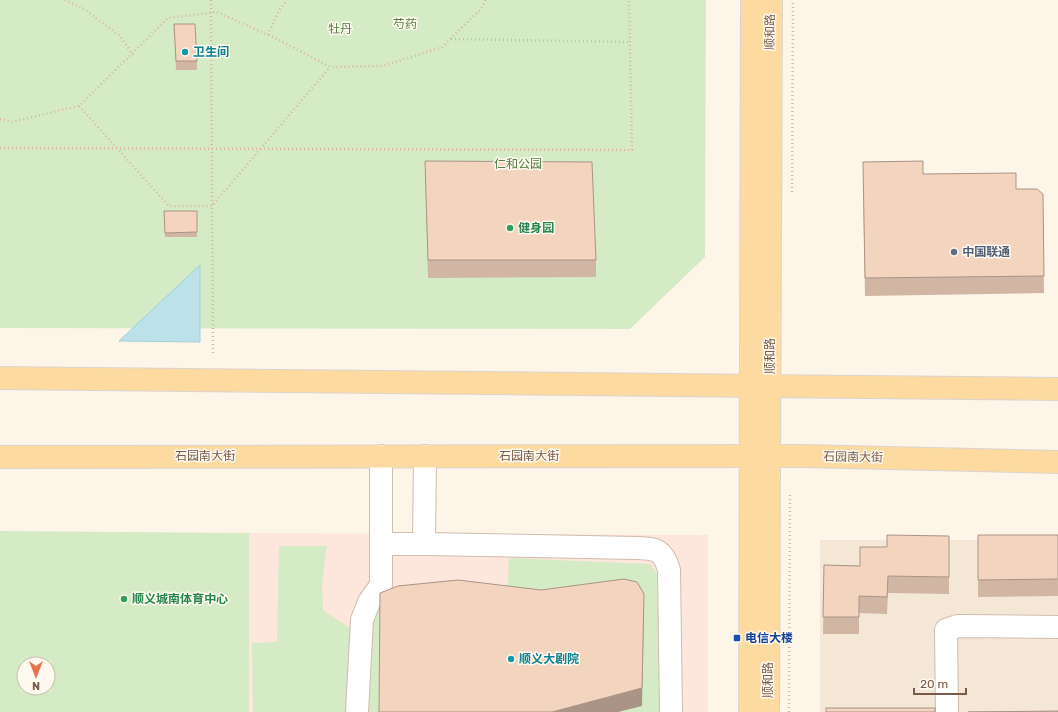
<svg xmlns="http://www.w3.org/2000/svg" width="1058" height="712" viewBox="0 0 1058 712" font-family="Rubik,'Noto Sans SC',sans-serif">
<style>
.residential{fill:#f5e7d6}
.commercial{fill:#fde6dc}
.green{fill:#d5ebc6;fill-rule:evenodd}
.water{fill:#bce1e8;stroke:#a2d1da}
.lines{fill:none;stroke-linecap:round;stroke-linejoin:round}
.minor-casing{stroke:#cfbdad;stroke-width:24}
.major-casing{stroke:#dcd4d0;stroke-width:24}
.path{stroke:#d9b7a2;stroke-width:2.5;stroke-dasharray:1 3;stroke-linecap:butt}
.minor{stroke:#fff;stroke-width:22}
.major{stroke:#fcdaa0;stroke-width:22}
.wall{fill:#d1b6a4}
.shaded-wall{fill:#aa9486}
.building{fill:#f3d4bf;stroke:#aa9486}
.culture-dot{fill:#0f9aa8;stroke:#fff9ef;stroke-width:1.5}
.leisure-dot{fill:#2e9e5b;stroke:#fff9ef;stroke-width:1.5}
.service-dot{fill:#5c6f8a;stroke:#fff9ef;stroke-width:1.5}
.transit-dot{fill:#1a4fb4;stroke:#fff9ef;stroke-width:1.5}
.labels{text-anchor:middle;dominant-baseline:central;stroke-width:3;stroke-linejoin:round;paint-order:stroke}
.park-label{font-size:12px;fill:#547e42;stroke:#fff9ef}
.street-label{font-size:12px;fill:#785b4b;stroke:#fff9ef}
.culture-label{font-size:12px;font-weight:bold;fill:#0d838f;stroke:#fff9ef;text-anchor:start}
.leisure-label{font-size:12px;font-weight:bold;fill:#27864d;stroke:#fff9ef;text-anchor:start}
.service-label{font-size:12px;font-weight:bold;fill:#4e5e75;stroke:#fff9ef;text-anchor:start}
.transit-label{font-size:12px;font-weight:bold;fill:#164399;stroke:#fff9ef;text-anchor:start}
</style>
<rect width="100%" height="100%" fill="#fdf5e8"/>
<rect class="residential" x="820" y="540" width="238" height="172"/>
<path class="commercial" d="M249 533 708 535V712H249Z"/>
<g class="green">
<path d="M0 0H706L705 257 630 329 0 328Z"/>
<path d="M0 531 249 533V712H0ZM24 664H48V688H24Z"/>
<path d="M279 546H327L322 583 323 610 348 627 371 620 381 603 507 596 509 558 650 564 657 574 660 712H253L252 643 277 642Z"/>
</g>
<path class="water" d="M200 265V342L119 341Z"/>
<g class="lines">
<defs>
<g id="minor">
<path d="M425 456 424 544 637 548C656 549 663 549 669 570L671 712"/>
<path d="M381 544H424"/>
<path d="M357 712 362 620 369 602 381 585V456"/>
<path d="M947 712 946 630 958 626 1058 627"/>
</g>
<g id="major">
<path d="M0 378 1058 389"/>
<path d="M0 457 803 456 1058 462"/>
<path d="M750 712 752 0"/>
<path d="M768 712 771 0"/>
</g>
</defs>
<use href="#minor" class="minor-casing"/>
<use href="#major" class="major-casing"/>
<g class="path">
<path d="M65 0 84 9 120 36 133 55"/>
<path d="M211 0 213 353"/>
<path d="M268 35 278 12 287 0"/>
<path d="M451 39 630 42"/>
<path d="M79 106 169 206H212L330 67"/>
<path d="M0 119 11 122 79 106 168 18 217 12 275 38 330 67 383 66 442 47 481 9 486 0"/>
<path d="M0 148 632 150 629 0"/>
<path d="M792 192 793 0"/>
<path d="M789 712 790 495"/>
</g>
<use href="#minor" class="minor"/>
<use href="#major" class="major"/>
</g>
<g class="wall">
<path d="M174 24 197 61V70H176Z"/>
<path d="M425 161 596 260V277L428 278Z"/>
<path d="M923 174 1016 189 1043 194 1044 293 865 296 863 179Z"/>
<path d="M164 211H197V237H165Z"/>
<path d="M978 535H1058V596L978 597Z"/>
<path d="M949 536V594L888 593 887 614 859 613V634H823L824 565 860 566Z"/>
</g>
<path class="shaded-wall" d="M644 611 642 706 618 712H552Z"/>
<g class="building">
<path d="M174 24H195L197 61H176Z"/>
<path d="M425 161 592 162 596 260H428Z"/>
<path d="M923 161V174L1016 173V189H1037L1043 194 1044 276 865 278 863 162Z"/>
<path d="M164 211H197V232L165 233Z"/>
<path d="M887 535 949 536V577L888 576 887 597 859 596V617H823L824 565 860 566V547H887Z"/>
<path d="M978 535H1058V579L978 580Z"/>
<path d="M624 579 637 582 644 594 642 688 552 712H379L380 593 398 586 458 580 541 590Z"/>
<rect x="826" y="708" width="109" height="4"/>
<path d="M1058 711V712H968Z"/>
</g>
<g class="culture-dot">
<circle cx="185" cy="52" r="4"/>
<circle cx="511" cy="659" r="4"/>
</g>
<g class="leisure-dot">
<circle cx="510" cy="228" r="4"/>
<circle cx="124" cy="599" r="4"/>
</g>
<circle class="service-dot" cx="954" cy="252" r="4"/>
<rect class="transit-dot" x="733" y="634" width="8" height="8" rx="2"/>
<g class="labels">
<g class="park-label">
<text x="405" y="24">芍药</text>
<text x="340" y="29">牡丹</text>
<text x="518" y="164">仁和公园</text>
</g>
<g class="street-label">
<text transform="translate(770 32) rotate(-89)">顺和路</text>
<text transform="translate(770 356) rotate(-90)">顺和路</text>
<text x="205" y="456">石园南大街</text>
<text x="529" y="456">石园南大街</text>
<text transform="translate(853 457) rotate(1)">石园南大街</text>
<text transform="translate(768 680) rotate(-90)">顺和路</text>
</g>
<g class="culture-label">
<text x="193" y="52">卫生间</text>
<text x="519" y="659">顺义大剧院</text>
</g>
<g class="leisure-label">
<text x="518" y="228">健身园</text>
<text x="132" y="599">顺义城南体育中心</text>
</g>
<g class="service-label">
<text x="962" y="252">中国联通</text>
</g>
<g class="transit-label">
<text x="745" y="638">电信大楼</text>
</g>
</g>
<g transform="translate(36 676) rotate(180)"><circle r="19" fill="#fff9ef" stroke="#c9baad"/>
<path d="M0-3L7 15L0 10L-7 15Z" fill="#e9704c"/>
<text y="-6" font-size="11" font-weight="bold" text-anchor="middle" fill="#785b4b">N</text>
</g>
<path d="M914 688v6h52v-6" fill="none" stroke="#785b4b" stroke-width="2"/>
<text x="920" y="688" font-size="12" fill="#785b4b" stroke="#fff9ef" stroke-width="3" paint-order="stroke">20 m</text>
</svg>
